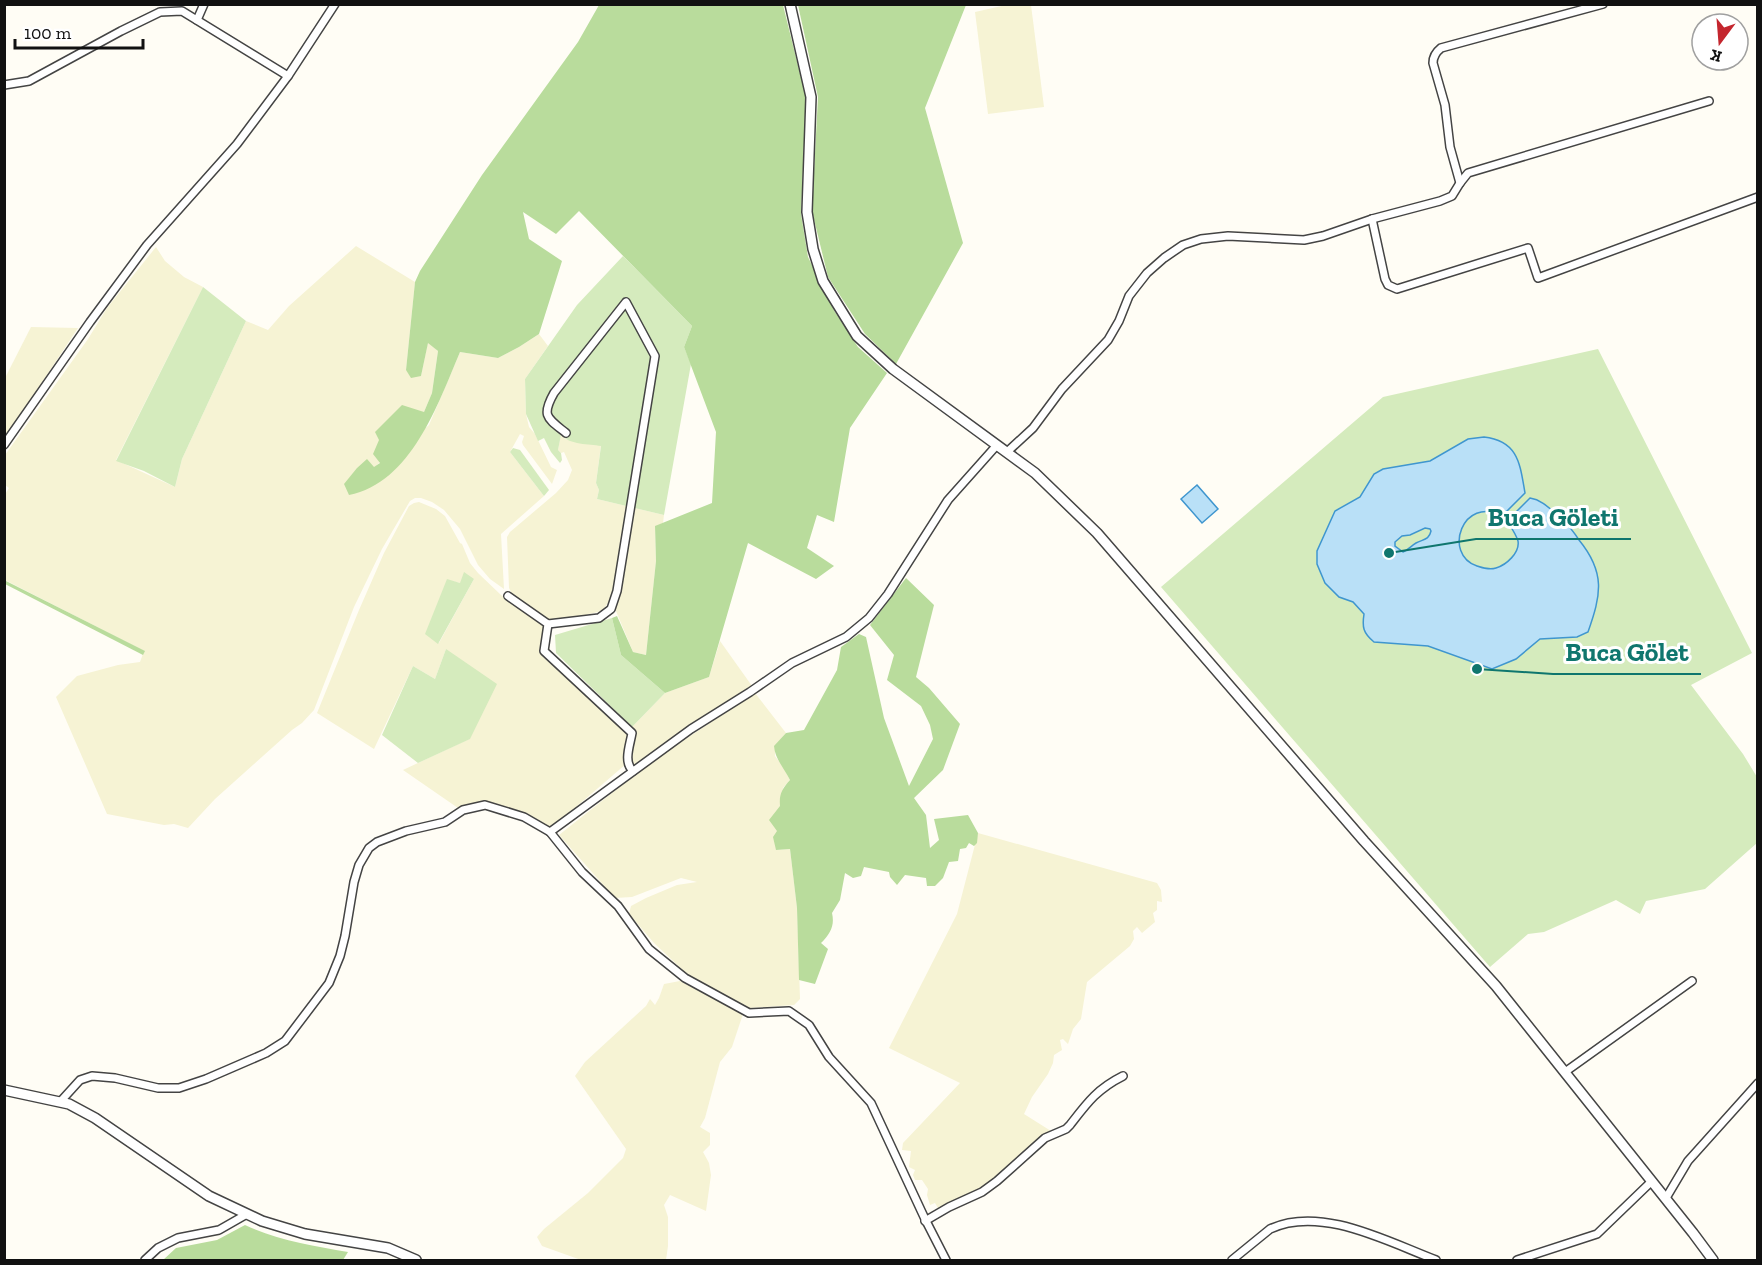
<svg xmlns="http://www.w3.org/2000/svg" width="1762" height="1265" viewBox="0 0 1762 1265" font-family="'Zilla Slab',serif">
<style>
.farmland{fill:#f6f3d4;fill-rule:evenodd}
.green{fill:#d5ebbd}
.forest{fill:#b9dc9c}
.water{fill:#b9e0f7;stroke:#3f96cf;stroke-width:1.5;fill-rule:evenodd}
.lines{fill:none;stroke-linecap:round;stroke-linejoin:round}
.minor-casing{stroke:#444;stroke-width:10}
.tertiary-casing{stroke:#444;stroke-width:12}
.minor{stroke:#fff;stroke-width:7}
.tertiary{stroke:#fff;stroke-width:9}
.leader{fill:none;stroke:#0f766e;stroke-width:2}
.callout-dot{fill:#0f766e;stroke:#fff;stroke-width:2}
.callout-label{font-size:26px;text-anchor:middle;font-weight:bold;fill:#0f766e;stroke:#fff;stroke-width:6;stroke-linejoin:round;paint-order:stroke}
</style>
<rect width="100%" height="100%" fill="#fffdf5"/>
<g class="farmland">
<path d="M1006 5H1031L1044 107 988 114 975 12Z"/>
<path d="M356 246 415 282 406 370 421 376 428 342 438 351 432 393 424 412 379 439 380 462 349 495 429 425 460 352 498 358 519 347 539 334 548 346 525 379 526 414 529 427 535 434 551 467 557 470 552 484 523 445 522 442 524 436 520 434 510 452 544 496 501 534 504 589 490 579 478 565 460 529 444 510 432 502 421 498H415L410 501 382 549 354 607 314 710 302 723 292 730 215 799 188 828 174 824 164 825 107 814 56 697 77 676 118 665 140 662 144 651 5 580 4 496 9 488 5 485V455L88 339 107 308 156 247 165 261 184 277 203 287 116 460 175 487 182 459 246 321 268 330 289 306Z"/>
<path d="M31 327 78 328 5 438V378Z"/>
<path d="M561 434 565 439 601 445 596 483 599 490 597 499 664 515 663 523 655 527 656 561 646 655 633 652 611 599 602 611 553 623 513 596 509 588 507 537 510 532 556 493 568 480 572 470 564 452 561 453 558 450Z"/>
<path d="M419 502 436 509 445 516 460 543 462 544 470 563 478 573 501 595 544 626 539 652 628 734 623 757 626 764 555 825 548 827 507 807 484 801 458 808 403 770 469 739 446 649 435 679 413 666 374 749 317 713 359 610 384 553 409 506 414 503ZM474 579 439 643H438L447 580 460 583Z"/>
<path d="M720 641 752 686 695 722 634 767 629 760 636 733 632 727 665 693 709 677Z"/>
<path d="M755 693 786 733 775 746V756L784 768 790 780 783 788 776 850 790 849 797 908 800 999 794 1005 750 1008 688 975 654 943 629 914 631 906 646 898 677 885 697 882 681 878 632 897 615 898 559 835 651 762Z"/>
<path d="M978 833 1157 883 1161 890 1162 902 1157 901V910L1153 913 1155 922 1142 933 1137 927 1133 931 1134 939 1130 946 1087 982 1081 1019 1073 1029 1068 1044 1063 1039 1060 1040 1062 1050 1054 1055 1053 1063 1048 1074 1032 1097 1024 1114 1051 1131 979 1192 939 1210 935 1203 930 1205 927 1195 928 1189 922 1180H915L913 1175 915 1170 909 1167 911 1151 902 1150 903 1143 960 1083 889 1048 957 914Z"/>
<path d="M680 981 743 1014 732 1047 720 1062 705 1118 700 1127 710 1133V1145L703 1152 709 1163 711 1175 706 1211 670 1195 664 1205 668 1217V1246L666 1260H581L542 1246 537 1237 544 1229 588 1193 623 1158 626 1149 575 1076 585 1062 646 1006 650 999 655 1005 659 998 664 984Z"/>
</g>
<g class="green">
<path d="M623 256 692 326 684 347 691 364 664 515 597 499 599 490 596 483 601 446C589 444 570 445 561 435L558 450 561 453 562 460 560 463 551 452 544 438 538 441 526 414 525 379 577 305Z"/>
<path d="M203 287 246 321 182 459 175 487 144 471 116 461Z"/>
<path d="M1598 349 1752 653 1691 685 1743 754 1757 777V843L1705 889 1646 901 1640 914 1616 900 1544 932 1528 934 1490 967 1161 587 1383 397Z"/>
<path d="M513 448 520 450 549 490 544 496 510 452Z"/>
<path d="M464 572 474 579 438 644 425 634 447 579 460 583Z"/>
<path d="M612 618 621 655 665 693 632 727 556 653 555 635Z"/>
<path d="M446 649 497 684 470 739 418 763 382 735 413 666 435 679Z"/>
</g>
<g class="forest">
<path d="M599 5H783L806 98 801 214 808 257 835 312 858 347 887 373 850 428 834 522 817 515 807 548 834 566 816 579 748 543 709 677 665 693 621 655 612 618 617 616 633 652 646 655 656 561 655 526 712 503 716 432 684 347 692 326 579 211 556 234 523 212 529 239 562 261 539 334 519 347 498 358 460 352C438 404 411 483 349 495L344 484 357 468 367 459 374 467 380 463 373 454 379 440 375 432 402 405 424 412 432 393 438 351 428 343 421 376 411 378 406 370 415 282 420 271 482 175 578 42Z"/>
<path d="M798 5H966L925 108 963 243 896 364 865 334 828 277 812 211 818 97Z"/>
<path d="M906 578 934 605 916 677 929 688 960 724 943 770 914 798 926 815 930 848 939 840 934 819 968 815 978 833 977 843 974 846 969 843 966 848 960 849 958 861 949 862 943 878 935 886H927L926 878 905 875 897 885 890 877 889 872 864 867 861 876 853 878 845 873 840 900 832 913C835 926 830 934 821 943L828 949 815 984 799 980 797 908 790 849 776 850 773 837 777 831 769 820 780 806C779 794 782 789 790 780 784 768 775 759 774 746L786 733 804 730 837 670 841 647 859 634 866 637 884 718 909 786 933 739 930 725 921 706 887 680 894 655 870 625Z"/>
<path d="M4 580 145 651 143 655 5 584Z"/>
<path d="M245 1225C277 1240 313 1246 348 1252L343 1260H163L176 1248 217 1240Z"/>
</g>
<g class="water">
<path d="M1484 437C1519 441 1520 465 1525 493L1502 516C1463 495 1442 554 1477 566 1483 568 1489 570 1496 568 1506 565 1520 553 1518 541 1516 534 1511 527 1507 521L1530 498C1543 500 1551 510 1561 518 1568 525 1574 532 1579 540 1606 573 1601 595 1588 632L1577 637 1540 639 1516 659 1492 669 1428 646 1374 642C1363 633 1362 627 1364 614L1353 602 1339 597 1325 583 1317 564V551L1335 511 1360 497 1374 474 1383 469 1430 461 1468 439ZM1425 528 1430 529 1431 531C1429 540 1424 539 1416 543 1411 546 1408 550 1403 552L1395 546V542L1402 536 1410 535Z"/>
<path d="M1197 485 1218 509 1202 523 1181 499Z"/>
</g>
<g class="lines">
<defs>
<g id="minor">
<path d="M197 20 204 4"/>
<path d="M4 85 29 81 121 31 160 12 182 11 288 76"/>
<path d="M1460 183 1450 147 1445 105 1433 63C1433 56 1436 52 1441 48L1603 4"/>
<path d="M1372 219 1385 279 1388 285 1397 289 1528 248 1538 278 1758 197"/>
<path d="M4 445 90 322 147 245 237 144 288 76 335 4"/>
<path d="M1007 452 1033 428 1062 389 1108 340 1119 321 1129 296 1147 273 1164 258 1183 245 1201 239 1228 236 1304 240 1323 236 1372 219 1440 201 1452 196 1460 183 1468 173 1709 101"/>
<path d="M508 596 548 624 544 651 632 733C630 745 623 762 633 771"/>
<path d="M548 624 599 618 611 609 617 591 655 356 626 302 554 393C541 416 547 418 566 433"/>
<path d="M550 832 691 729 750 692 792 663 846 637 869 618 888 594 948 500 997 445"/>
<path d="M1565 1072 1692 981"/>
<path d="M60 1102 80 1080 92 1076 115 1078 158 1088H179L206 1079 266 1053 285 1041 329 983 340 956 345 936 354 882 359 865 369 848 377 842 406 831 445 822 463 810 485 805 524 817 550 832 582 872 618 906 649 949 685 978 749 1013 789 1011 809 1025 829 1057 871 1103 925 1219 946 1260"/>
<path d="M1666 1198 1688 1161 1758 1083"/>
<path d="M925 1221 949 1207 982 1192 997 1181 1045 1138 1066 1129 1070 1125C1087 1103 1097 1089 1123 1076"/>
<path d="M145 1260 158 1248 178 1238 219 1230 247 1214"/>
<path d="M1232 1260 1270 1229C1321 1205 1388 1242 1436 1260"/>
<path d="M1517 1260 1597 1234 1652 1181"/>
</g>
<g id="tertiary">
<path d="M790 4 811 97 807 212 813 249 823 281 857 336 893 369 1035 473 1097 533 1364 841 1496 986 1693 1233 1713 1260"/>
<path d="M4 1090 69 1104 95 1118 209 1196 262 1221 305 1234 388 1248 416 1260"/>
</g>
</defs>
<use href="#minor" class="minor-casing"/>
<use href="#tertiary" class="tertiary-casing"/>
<use href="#minor" class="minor"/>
<use href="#tertiary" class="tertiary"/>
</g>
<path class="leader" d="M1389 553L1476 539H1631M1477 669L1553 674H1701"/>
<g class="callout-dot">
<circle cx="1389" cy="553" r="6"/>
<circle cx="1477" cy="669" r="6"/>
</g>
<g class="callout-label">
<text x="1553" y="526">Buca Göleti</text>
<text x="1627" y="661">Buca Gölet</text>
</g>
<rect width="1762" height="1265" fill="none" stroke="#111111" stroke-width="12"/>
<g transform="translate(1720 42) rotate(196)"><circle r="28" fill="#ffffff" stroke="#a0a0a0" stroke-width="1.5"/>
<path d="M0-4.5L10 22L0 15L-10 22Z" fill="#c4262e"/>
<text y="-9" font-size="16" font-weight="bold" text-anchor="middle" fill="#111111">K</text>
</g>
<path d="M15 39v9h128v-9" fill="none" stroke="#111111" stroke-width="3"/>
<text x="24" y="39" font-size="18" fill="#111111" stroke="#ffffff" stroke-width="4.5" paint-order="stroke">100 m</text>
</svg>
